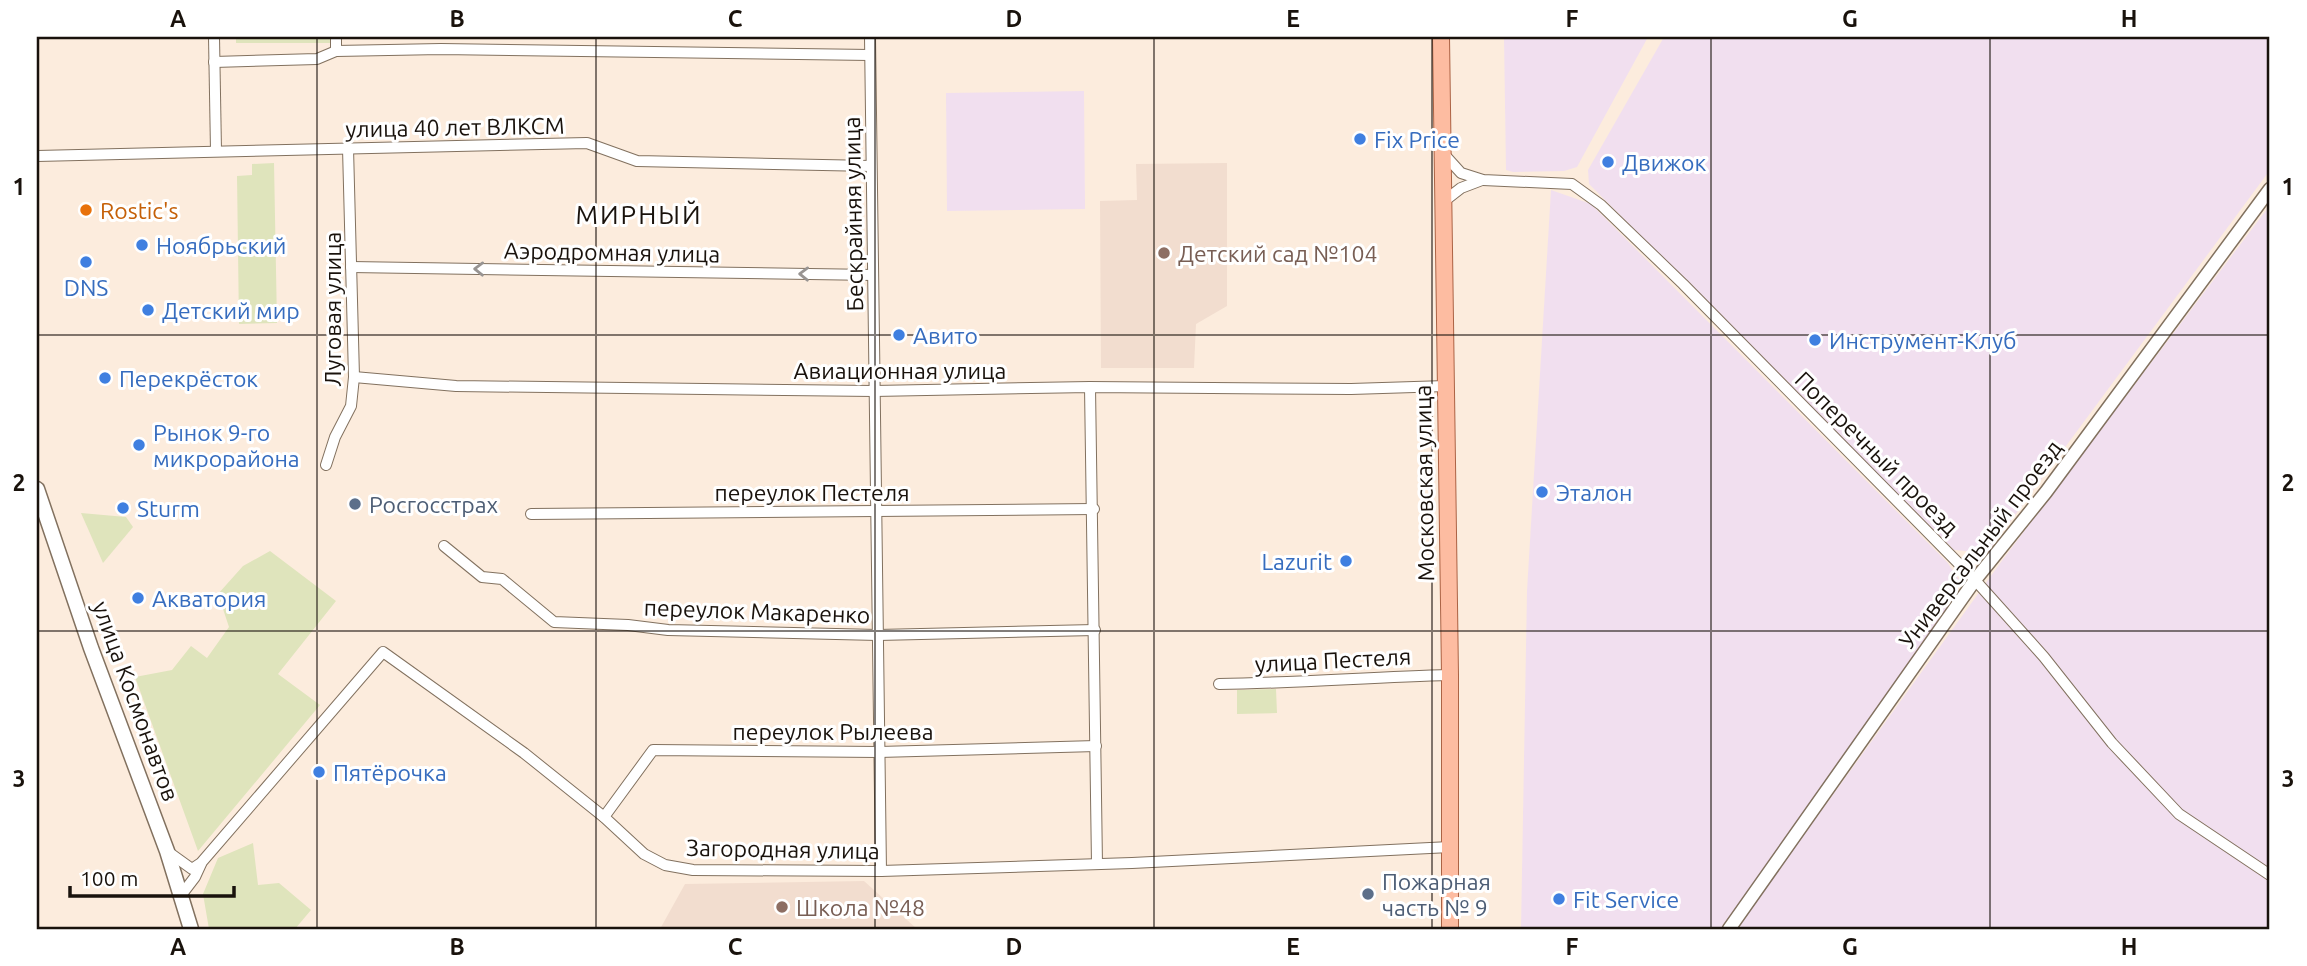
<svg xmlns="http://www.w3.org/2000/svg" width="2307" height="966" viewBox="0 0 2307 966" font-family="Ubuntu,sans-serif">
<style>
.industrial{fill:#f1dfef}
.education{fill:#f2ddcf}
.green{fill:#dfe4bc}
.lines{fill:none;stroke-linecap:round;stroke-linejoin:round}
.minor-casing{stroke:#82715f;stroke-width:12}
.tertiary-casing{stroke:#82715f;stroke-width:15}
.secondary-casing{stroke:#82715f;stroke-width:17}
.primary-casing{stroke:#ac6345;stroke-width:18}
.minor{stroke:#fff;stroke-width:10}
.tertiary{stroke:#fff;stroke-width:12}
.secondary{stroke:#fff;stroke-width:14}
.primary{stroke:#fdbca1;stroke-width:16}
.oneway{stroke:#989492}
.grid{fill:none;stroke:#19120c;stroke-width:2;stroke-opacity:0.55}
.shop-dot{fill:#3f7fe0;stroke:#fff;stroke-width:2.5}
.food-dot{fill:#e8710a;stroke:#fff;stroke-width:2.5}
.education-dot{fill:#8d6e63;stroke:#fff;stroke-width:2.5}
.service-dot{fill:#5c6f8a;stroke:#fff;stroke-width:2.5}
.labels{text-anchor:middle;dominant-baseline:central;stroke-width:6;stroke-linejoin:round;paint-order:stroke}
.street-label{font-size:23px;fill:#19120c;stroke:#fff}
.shop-label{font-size:23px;fill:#366cbe;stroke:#fff;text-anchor:start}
.food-label{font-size:23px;fill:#c56008;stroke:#fff;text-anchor:start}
.education-label{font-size:23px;fill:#785e54;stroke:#fff;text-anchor:start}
.service-label{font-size:23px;fill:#4e5e75;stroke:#fff;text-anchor:start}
.quarter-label{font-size:26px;letter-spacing:2px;fill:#19120c;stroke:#fff}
.neatline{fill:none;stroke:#19120c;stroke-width:2.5}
.grid-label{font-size:23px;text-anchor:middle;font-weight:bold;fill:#19120c}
</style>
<rect width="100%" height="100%" fill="#fcecdd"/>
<g class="industrial">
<path d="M1504 37H1648L1577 167 1564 171 1513 172 1506 170Z"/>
<path d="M1664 37H2270V170L1987 553 1954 550 1589 184 1588 170Z"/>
<path d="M1084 91 1085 209 947 211 946 93Z"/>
<path d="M1551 190 1591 204 1947 562 1960 581 1952 605 1721 929H1521L1527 591Z"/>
<path d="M2270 205V929H1736L2001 562Z"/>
</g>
<g class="education">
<path d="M1227 163V306L1196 324 1194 368H1101L1100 201 1137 200 1136 164Z"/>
<path d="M864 881 917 929H660L685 884Z"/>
</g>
<g class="green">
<rect x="236" y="37" width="96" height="6"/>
<path d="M274 163 277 323 239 324 237 176 252 175V164Z"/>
<path d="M81 513 126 517 133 527 103 563Z"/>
<path d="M270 551 336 601 278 674 320 705 198 851 135 677 172 670 191 646 207 658 229 627 218 594 243 566Z"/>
<path d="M1276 689 1277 713 1237 714V690Z"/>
<path d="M253 843 258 885 279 883 311 910 295 929H209L203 894 218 858Z"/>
</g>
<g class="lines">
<defs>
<g id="minor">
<path d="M214 37 216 151"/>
<path d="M870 37 881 871"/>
<path d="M336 51V37"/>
<path d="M214 62 317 59 336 51 441 49 870 55"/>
<path d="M1442 152 1461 173 1483 180 1572 184 1601 205 1683 284 1975 580 2044 657 2112 743 2179 814 2270 875"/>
<path d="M37 156 587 143 637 161 871 166"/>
<path d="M1443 202 1461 188 1482 180"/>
<path d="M351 267 873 275"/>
<path d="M354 377 456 386 874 391 1090 387 1351 389 1446 386"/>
<path d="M1090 387 1097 864"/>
<path d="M326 465 335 437 351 406 354 377 348 148"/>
<path d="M531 514 1094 509"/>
<path d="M444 546 482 577 502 579 554 622 628 625 668 630 878 635 1095 630"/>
<path d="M1219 684C1296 683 1373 677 1450 675"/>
<path d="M604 817 653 750 879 752 1096 746"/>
<path d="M167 851 192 869 201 863 383 652 524 753 604 817 644 854 665 865 693 870 881 871 1132 863 1450 847"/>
<path d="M182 894 195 877 201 864"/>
</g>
<path id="tertiary" d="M1729 929 1975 580 2046 492 2270 189"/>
<path id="secondary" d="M37 489 91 648 167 851 191 929"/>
<path id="primary" d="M1441 37 1450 675V929"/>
</defs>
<use href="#minor" class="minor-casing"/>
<use href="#tertiary" class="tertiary-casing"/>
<use href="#secondary" class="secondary-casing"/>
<use href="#primary" class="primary-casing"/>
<use href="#minor" class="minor"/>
<use href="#tertiary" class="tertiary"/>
<use href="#secondary" class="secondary"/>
<use href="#primary" class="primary"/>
</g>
<defs><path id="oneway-chevron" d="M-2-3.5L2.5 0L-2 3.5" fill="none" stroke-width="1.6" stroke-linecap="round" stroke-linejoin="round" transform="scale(1.75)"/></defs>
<g class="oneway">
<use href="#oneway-chevron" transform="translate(479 269) rotate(-179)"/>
<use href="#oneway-chevron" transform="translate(804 274) rotate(-179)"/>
</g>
<path class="grid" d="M317 37V929M596 37V929M875 37V929M1154 37V929M1432 37V929M1711 37V929M1990 37V929M37 335H2270M37 631H2270"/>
<g class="shop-dot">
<circle cx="1360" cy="139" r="7"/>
<circle cx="1608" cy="162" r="7"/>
<circle cx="142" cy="245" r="7"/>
<circle cx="86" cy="262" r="7"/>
<circle cx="148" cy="310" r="7"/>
<circle cx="899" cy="335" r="7"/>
<circle cx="1815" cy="340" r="7"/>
<circle cx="105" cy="378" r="7"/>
<circle cx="139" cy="445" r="7"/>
<circle cx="1542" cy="492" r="7"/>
<circle cx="123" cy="508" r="7"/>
<circle cx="1346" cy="561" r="7"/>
<circle cx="138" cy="598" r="7"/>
<circle cx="319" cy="772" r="7"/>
<circle cx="1559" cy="899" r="7"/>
</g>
<circle class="food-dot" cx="86" cy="210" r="7"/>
<g class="education-dot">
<circle cx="1164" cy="253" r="7"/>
<circle cx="782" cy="907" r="7"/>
</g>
<g class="service-dot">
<circle cx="355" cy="504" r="7"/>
<circle cx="1368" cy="894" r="7"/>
</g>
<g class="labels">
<g class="street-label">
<text transform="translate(455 127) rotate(-1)">улица 40 лет ВЛКСМ</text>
<text transform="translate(853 214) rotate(-91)">Бескрайняя улица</text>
<text transform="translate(612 252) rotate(1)">Аэродромная улица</text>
<text transform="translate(332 309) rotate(-90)">Луговая улица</text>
<text x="900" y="370">Авиационная улица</text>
<text transform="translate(1877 453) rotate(45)">Поперечный проезд</text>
<text transform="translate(1424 483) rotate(-91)">Московская улица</text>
<text x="812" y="492">переулок Пестеля</text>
<text transform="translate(1980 544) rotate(-53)">Универсальный проезд</text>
<text transform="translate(757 611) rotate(2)">переулок Макаренко</text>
<text transform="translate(1333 660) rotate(-3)">улица Пестеля</text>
<text transform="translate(136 701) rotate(70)">улица Космонавтов</text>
<text x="833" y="731">переулок Рылеева</text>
<text transform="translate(783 849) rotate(1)">Загородная улица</text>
</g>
<g class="shop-label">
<text x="1374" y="139">Fix Price</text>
<text x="1622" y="162">Движок</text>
<text x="156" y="245">Ноябрьский</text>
<text x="86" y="287" text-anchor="middle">DNS</text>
<text x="162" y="310">Детский мир</text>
<text x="913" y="335">Авито</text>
<text x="1829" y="340">Инструмент-Клуб</text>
<text x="119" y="378">Перекрёсток</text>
<text x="153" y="432">Рынок 9-го<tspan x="153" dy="26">микрорайона</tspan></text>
<text x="1556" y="492">Эталон</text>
<text x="137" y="508">Sturm</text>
<text x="1332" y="561" text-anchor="end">Lazurit</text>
<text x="152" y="598">Акватория</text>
<text x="333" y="772">Пятёрочка</text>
<text x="1573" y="899">Fit Service</text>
</g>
<g class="food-label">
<text x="100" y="210">Rostic's</text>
</g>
<g class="education-label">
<text x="1178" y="253">Детский сад №104</text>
<text x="796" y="907">Школа №48</text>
</g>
<g class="service-label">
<text x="369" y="504">Росгосстрах</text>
<text x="1382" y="881">Пожарная<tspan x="1382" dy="26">часть № 9</tspan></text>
</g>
<g class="quarter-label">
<text x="639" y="214">МИРНЫЙ</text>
</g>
</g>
<rect width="2307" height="966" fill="none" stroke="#ffffff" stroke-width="77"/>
<path d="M70 886v10h164v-10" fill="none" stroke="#19120c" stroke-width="3.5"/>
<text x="80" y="886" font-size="21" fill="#19120c" stroke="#ffffff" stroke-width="5" paint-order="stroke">100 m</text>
<rect x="38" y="38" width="2230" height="890" class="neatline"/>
<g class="grid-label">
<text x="178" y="27">A</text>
<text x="457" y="27">B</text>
<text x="735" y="27">C</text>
<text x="1014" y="27">D</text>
<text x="1293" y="27">E</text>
<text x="1572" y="27">F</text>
<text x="1850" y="27">G</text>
<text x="2129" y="27">H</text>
<text x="19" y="195">1</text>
<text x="2288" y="195">1</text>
<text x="19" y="491">2</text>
<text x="2288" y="491">2</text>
<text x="19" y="787">3</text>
<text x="2288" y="787">3</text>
<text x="178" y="955">A</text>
<text x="457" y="955">B</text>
<text x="735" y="955">C</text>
<text x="1014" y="955">D</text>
<text x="1293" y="955">E</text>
<text x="1572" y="955">F</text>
<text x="1850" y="955">G</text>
<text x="2129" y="955">H</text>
</g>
</svg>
